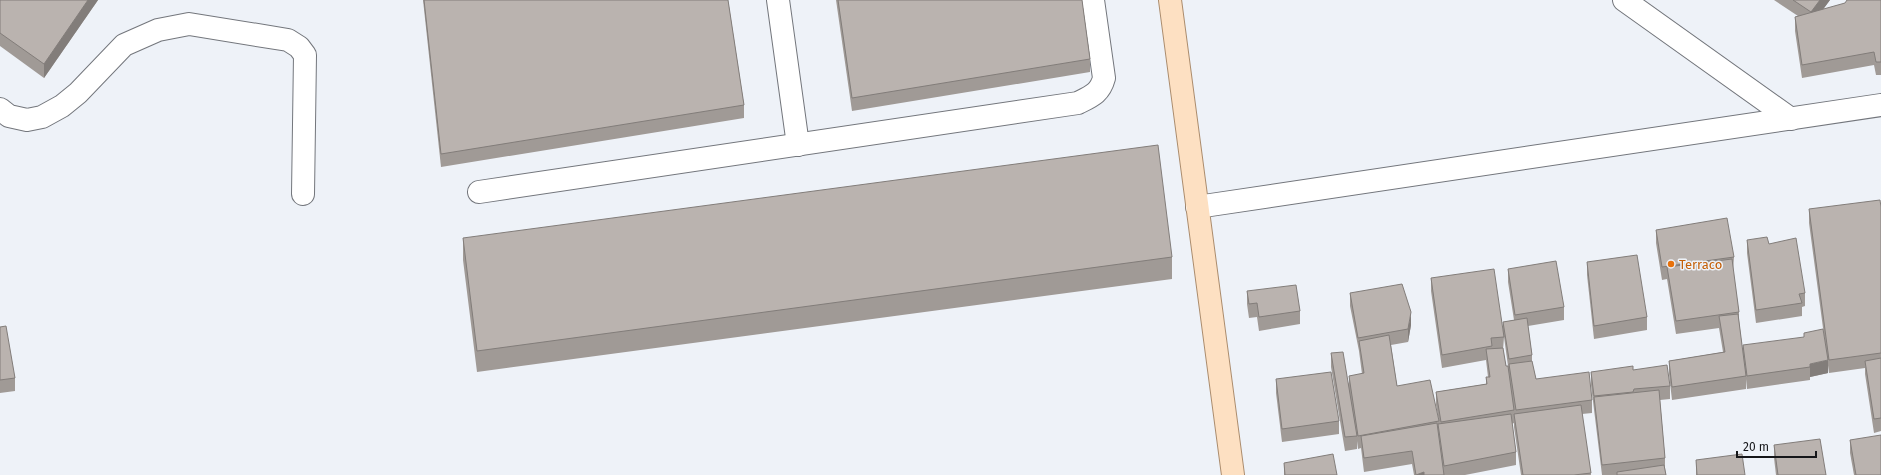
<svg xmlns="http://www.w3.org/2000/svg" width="1881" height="475" viewBox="0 0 1881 475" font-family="'Fira Sans',sans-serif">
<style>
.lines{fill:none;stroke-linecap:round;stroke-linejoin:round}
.minor-casing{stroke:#73767c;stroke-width:24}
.major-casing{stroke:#ab8c6d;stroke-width:24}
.minor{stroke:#fff;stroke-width:22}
.major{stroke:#fde0c2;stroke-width:22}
.wall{fill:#a09a96;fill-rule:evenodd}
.shaded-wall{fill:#827d7a}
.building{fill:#bab3af;stroke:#827d7a}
.food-dot{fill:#e8710a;stroke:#eef2f8;stroke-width:1.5}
.labels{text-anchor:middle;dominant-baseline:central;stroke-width:3;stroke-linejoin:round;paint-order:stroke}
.food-label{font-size:13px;fill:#c56008;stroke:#eef2f8;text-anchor:start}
</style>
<rect width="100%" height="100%" fill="#eef2f8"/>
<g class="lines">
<defs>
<g id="minor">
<path d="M778 0 798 145"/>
<path d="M1624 0 1791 119"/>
<path d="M0 109 9 116 27 120 42 117 62 106 78 93 124 45 158 30 189 24 288 40 299 47 305 55 303 194"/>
<path d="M479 192 1078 103C1092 96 1100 93 1104 78L1093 0"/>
<path d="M1197 207 1881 105"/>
</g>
<path id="major" d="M1170 0 1233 475"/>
</defs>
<use href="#minor" class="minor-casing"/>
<use href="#major" class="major-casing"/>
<use href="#minor" class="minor"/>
<use href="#major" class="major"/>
</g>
<g class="wall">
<path d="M0 0H98L44 78 0 46Z"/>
<path d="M423 0H728L744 105V118L441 167Z"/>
<path d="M836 0H1082L1090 59V72L852 111Z"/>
<path d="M1774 0H1830L1823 9 1881 0V75H1876L1874 65 1802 78 1795 31V17L1798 16Z"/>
<path d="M1881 207V431L1874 433 1865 374V368L1829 373 1809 223V209Z"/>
<path d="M1656 230 1734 257 1733 271 1739 312V320L1743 355V345L1828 373 1810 377V380L1747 389 1746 379V389L1672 400 1669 374V361L1723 352 1719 328 1676 334 1667 279 1662 280 1656 243Z"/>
<path d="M463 238 1172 257V279L477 372 463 260Z"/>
<path d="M1747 240 1769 244 1805 293V306L1802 307V316L1756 323 1747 253Z"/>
<path d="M1587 262 1647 317V330L1594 339 1587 275Z"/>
<path d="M1508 269 1564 307V320L1528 326 1532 355V362L1536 379 1592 400V413L1582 414 1591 475H1521L1514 427V412V423L1512 424 1516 452V465L1465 475H1414L1412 464 1364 472 1361 448 1358 449 1357 441V449L1345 451 1331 367V353L1349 384V376L1362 374 1359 351 1350 306V293L1411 325 1408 342 1391 345 1397 386 1439 421 1436 405V392L1486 384V377H1488L1486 360 1442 368 1431 291V278L1503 334V322L1514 320 1508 282ZM1504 337 1508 366H1506L1503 350Z"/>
<path d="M1247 291 1300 311V324L1259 331 1257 317 1249 318 1247 304Z"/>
<path d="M0 327 15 378V391L0 393Z"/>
<path d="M1633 370 1670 386V399L1660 400 1665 458V468L1666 475H1602L1591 385V372Z"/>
<path d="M1276 379 1339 421V434L1282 442 1276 393Z"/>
<path d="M1850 440 1881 475H1854L1850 453Z"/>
<path d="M1774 445 1826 475H1776L1774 458Z"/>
<path d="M1696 460 1745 475H1696Z"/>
<path d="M1284 463 1337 475H1284Z"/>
</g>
<g class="shaded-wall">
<path d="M88 0H98L44 78V64Z"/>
<path d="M1820 0H1830L1811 26V12Z"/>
<path d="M1411 312V325L1408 342V329Z"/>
<path d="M1828 360V373L1810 377V364Z"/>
<path d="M1424 472V475H1416Z"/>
</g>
<g class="building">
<path d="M0 0H88L44 64 0 33Z"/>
<path d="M424 0H728L744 105 441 154Z"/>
<path d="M838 0H1082L1090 59 852 98Z"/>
<path d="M1793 0H1820L1811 12Z"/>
<path d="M1847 0H1881V62H1876L1874 52 1802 65 1795 17 1845 3Z"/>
<path d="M1158 145 1172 257 477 351 463 238Z"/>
<path d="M1880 200 1881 207V353L1829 360 1809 209Z"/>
<path d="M1727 218 1734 257 1662 267 1656 230Z"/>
<path d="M1767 237 1769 244 1796 238 1805 293 1799 294 1802 303 1756 310 1747 240Z"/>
<path d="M1637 255 1647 317 1594 326 1587 262Z"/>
<path d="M1732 259 1739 312 1676 321 1667 267Z"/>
<path d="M1556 261 1564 307 1515 315 1508 269Z"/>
<path d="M1494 269 1504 337 1491 338 1492 346 1442 355 1431 278Z"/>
<path d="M1402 284 1411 312 1408 329 1358 338 1350 293Z"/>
<path d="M1296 285 1300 311 1259 317 1257 303 1249 304 1247 291Z"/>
<path d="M1738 314 1746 376 1672 387 1669 361 1725 352 1719 316Z"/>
<path d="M1527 318 1532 355 1509 359 1503 322Z"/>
<path d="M6 326 15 378 0 380V327Z"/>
<path d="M1823 329 1828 360 1810 364V367L1747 376 1743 345 1804 337V333Z"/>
<path d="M1389 335 1397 386 1430 380 1439 421 1358 436 1349 376 1364 373 1359 341Z"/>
<path d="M1503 348 1506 366H1508L1514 410 1441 422 1436 392 1487 384 1486 377H1490L1486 349Z"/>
<path d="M1343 352 1357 436 1345 437 1331 353Z"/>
<path d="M1881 358V418L1874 419 1865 361Z"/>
<path d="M1532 361 1536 379 1589 372 1592 400 1516 410 1509 364Z"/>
<path d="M1667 365 1670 386 1634 389 1633 392 1594 396 1591 372 1633 366V370Z"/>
<path d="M1331 372 1339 421 1282 429 1276 379Z"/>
<path d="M1659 390 1665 458 1602 465 1594 397Z"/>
<path d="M1581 405 1591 473 1574 475H1523L1514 414Z"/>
<path d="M1511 414 1516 452 1444 466 1438 424Z"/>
<path d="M1437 423 1444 475H1424V472L1416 475 1412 451 1364 458 1361 436Z"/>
<path d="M1881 435V475H1856L1850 440Z"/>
<path d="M1820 439 1826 475H1778L1774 445Z"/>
<path d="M1333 454 1337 475H1285L1284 463Z"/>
<path d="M1742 454 1745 475H1697L1696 460Z"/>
<path d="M1664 465 1666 475H1617V472Z"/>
</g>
<circle class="food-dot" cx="1671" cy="264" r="4"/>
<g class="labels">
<g class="food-label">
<text x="1679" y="264">Terraco</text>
</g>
</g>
<path d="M1737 451v6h79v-6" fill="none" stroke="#151619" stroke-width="2"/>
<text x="1743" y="451" font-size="12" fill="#151619" stroke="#eef2f8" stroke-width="3" paint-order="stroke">20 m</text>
</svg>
